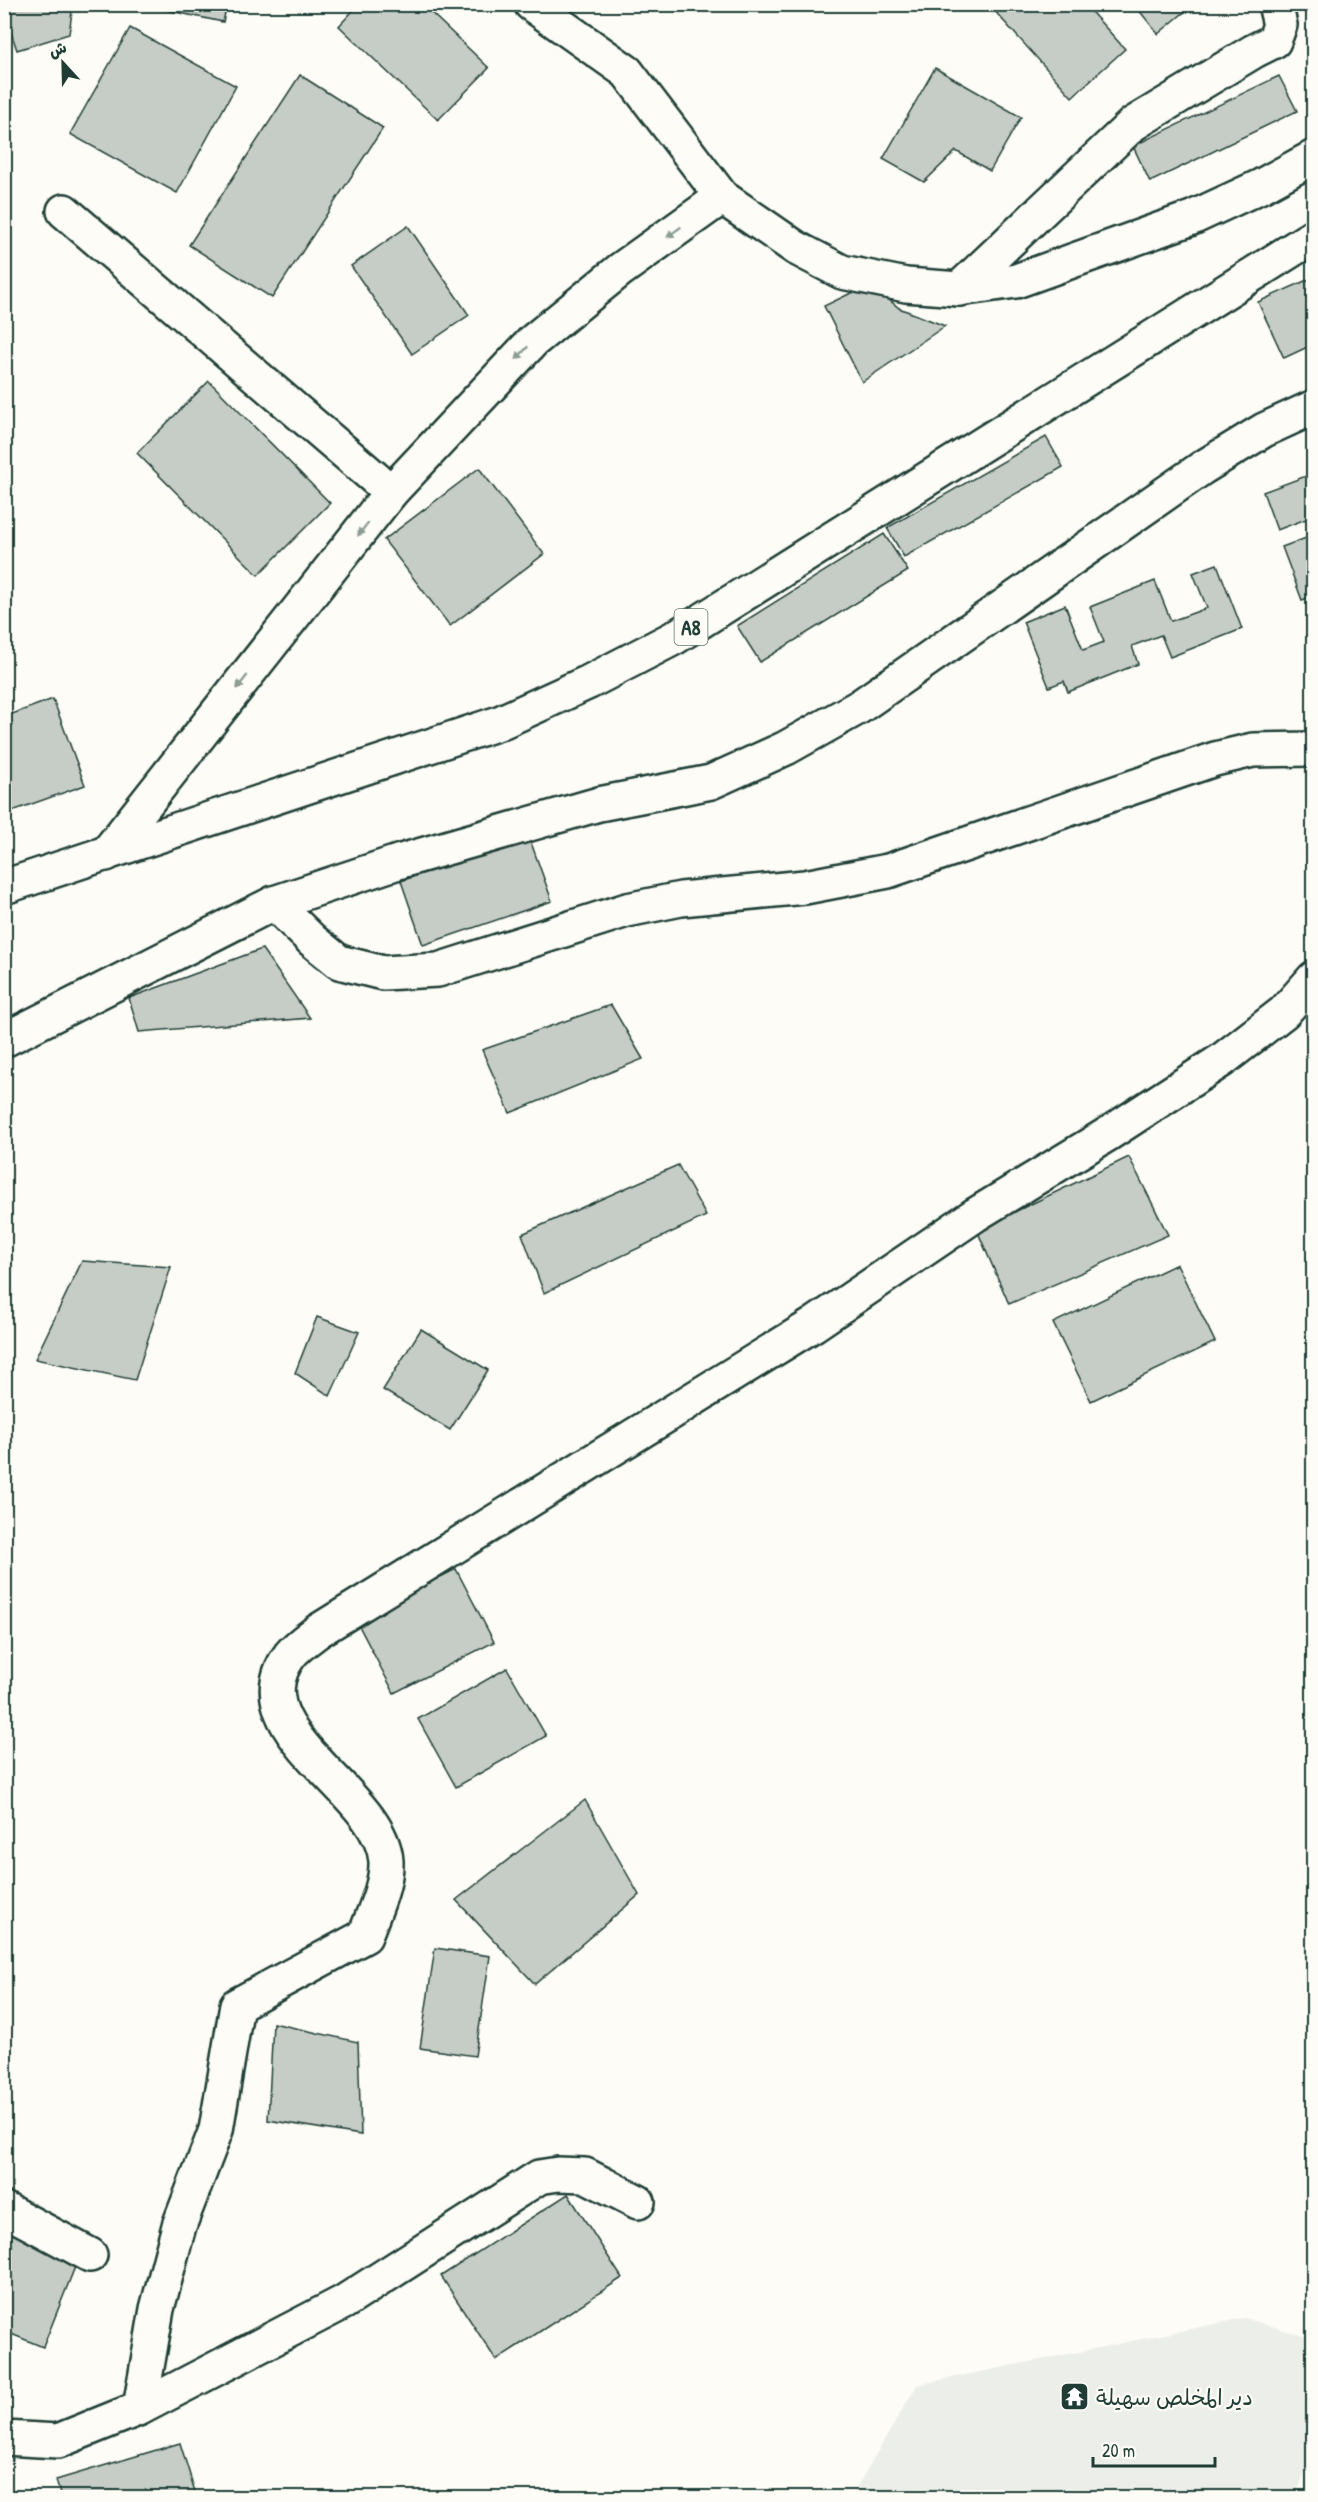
<svg xmlns="http://www.w3.org/2000/svg" width="1318" height="2502" viewBox="0 0 1318 2502" font-family="'Patrick Hand','Playpen Sans Arabic',sans-serif">
<style>
.built{fill:#eceee9}
.building{fill:#c6cdc7;stroke:#1f3d34;stroke-width:1.5}
.lines{fill:none;stroke-linecap:round;stroke-linejoin:round}
.minor-casing{stroke:#1f3d34;stroke-width:38}
.highway-casing{stroke:#1f3d34;stroke-width:38}
.minor{stroke:#fdfcf7;stroke-width:33}
.highway{stroke:#fdfcf7;stroke-width:33}
.oneway{fill:#8e9c96}
.labels{text-anchor:middle;dominant-baseline:central;stroke-width:4.5;stroke-linejoin:round;paint-order:stroke}
.shield{fill:#fdfcf7;stroke:#62766e;stroke-width:1.5}
.shield-label{font-size:21px;font-weight:bold;fill:#1f3d34}
.poi-label{font-size:22px;fill:#1f3d34;stroke:#fdfcf7;text-anchor:start}
</style>
<rect width="100%" height="100%" fill="#fdfcf7"/>
<filter id="ink" filterUnits="userSpaceOnUse"><feTurbulence type="fractalNoise" baseFrequency=".0167" numOctaves="2"/><feDisplacementMap in="SourceGraphic" scale="12" xChannelSelector="R" yChannelSelector="G"/><feConvolveMatrix kernelMatrix="1 2 1 2 8 2 1 2 1" color-interpolation-filters="sRGB"/></filter>
<g filter="url(#ink)">
<path class="built" d="M1244 2318 1313 2339V2452L1295 2497H851L917 2385Z"/>
<g class="building">
<path d="M4 4H73L69 34 17 50 4 12Z"/>
<path d="M137 4H227L223 22Z"/>
<path d="M359 4H422L489 68 438 120 339 26Z"/>
<path d="M993 4H1084L1125 49 1072 97 991 7Z"/>
<path d="M1134 4H1194L1158 34Z"/>
<path d="M130 28 236 86 177 193 70 134Z"/>
<path d="M935 68 1021 117 990 171 956 151 924 182 883 159Z"/>
<path d="M300 75 383 128 272 298 189 245Z"/>
<path d="M1279 76 1297 111 1150 182 1133 146Z"/>
<path d="M408 226 469 315 412 354 351 266Z"/>
<path d="M1314 277V344L1284 358 1258 302Z"/>
<path d="M870 284 899 308 945 326 862 382 824 306Z"/>
<path d="M209 381 330 503 258 575 137 453Z"/>
<path d="M1046 437 1063 467 904 557 887 528Z"/>
<path d="M479 468 544 554 450 626 384 540Z"/>
<path d="M1314 473V516L1277 530 1263 492Z"/>
<path d="M884 534 908 571 760 662 737 626Z"/>
<path d="M1314 535V596L1302 600 1282 547Z"/>
<path d="M1217 564 1242 629 1170 657 1161 635 1132 646 1138 664 1068 692 1064 681 1049 687 1023 622 1065 605 1083 650 1104 642 1090 607 1155 581 1171 621 1207 608 1193 573Z"/>
<path d="M53 699 85 785 4 814V717Z"/>
<path d="M529 837 552 901 423 945 401 881Z"/>
<path d="M262 949 310 1018 139 1032 129 998Z"/>
<path d="M611 1005 643 1059 510 1113 482 1050Z"/>
<path d="M1129 1157 1168 1235 1009 1304 977 1230Z"/>
<path d="M678 1165 706 1216 544 1293 522 1234Z"/>
<path d="M82 1261 171 1267 135 1380 35 1359Z"/>
<path d="M1177 1264 1215 1342 1091 1401 1053 1323Z"/>
<path d="M317 1317 359 1332 330 1396 295 1373Z"/>
<path d="M421 1329 488 1370 450 1430 383 1390Z"/>
<path d="M456 1569 494 1642 394 1693 356 1620Z"/>
<path d="M507 1668 546 1736 456 1787 418 1719Z"/>
<path d="M585 1800 639 1895 535 1984 456 1900Z"/>
<path d="M435 1948 490 1956 475 2056 420 2048Z"/>
<path d="M273 2023 358 2042 361 2135 268 2120Z"/>
<path d="M568 2194 622 2278 496 2360 441 2276Z"/>
<path d="M4 2221 81 2252 43 2347 4 2331Z"/>
<path d="M180 2443 197 2498H61L56 2480Z"/>
</g>
<g class="lines">
<defs>
<g id="minor">
<path d="M531 4 627 72 722 197 796 248 842 272 906 285 959 289 1016 281 1192 218 1261 186 1314 157"/>
<path d="M64 211 391 492"/>
<path d="M959 289 1133 124 1254 51 1274 41 1280 25 1275 4"/>
<path d="M106 854 391 492 533 341 620 270 722 197"/>
<path d="M274 903 313 941 339 962 383 973 438 970 627 910 681 899 805 887 888 871 1215 759 1253 750 1314 749"/>
<path d="M4 1040 274 903 401 861 599 804 711 782 786 748 859 707 1202 468 1264 430 1314 407"/>
<path d="M4 2209 90 2255"/>
<path d="M140 2408 157 2309 179 2226 216 2130 237 2005 365 1936C373 1913 387 1886 386 1861 381 1789 234 1732 290 1655 297 1646 309 1638 318 1631L813 1325 975 1215 1108 1134 1222 1060 1284 1012 1314 978"/>
<path d="M4 2438 58 2441 140 2408 344 2302 539 2177 558 2174 585 2175 638 2202"/>
</g>
<path id="highway" d="M4 887 499 723 589 682 674 638 1314 236"/>
</defs>
<use href="#minor" class="minor-casing"/>
<use href="#highway" class="highway-casing"/>
<use href="#minor" class="minor"/>
<use href="#highway" class="highway"/>
</g>
<defs><path id="oneway-solid" d="M-6-.8H1V-3.2L6.5 0L1 3.2V.8H-6Z" transform="scale(1.5)"/></defs>
<g class="oneway">
<use href="#oneway-solid" transform="translate(674 232) rotate(144)"/>
<use href="#oneway-solid" transform="translate(522 353) rotate(133)"/>
<use href="#oneway-solid" transform="translate(363 529) rotate(128)"/>
<use href="#oneway-solid" transform="translate(242 682) rotate(128)"/>
</g>
</g>
<defs>
<symbol id="temple-square" viewBox="-11 -11 22 22"><rect x="-9" y="-9" width="18" height="18" rx="4" fill="#1f3d34" stroke="#fdfcf7"/><path d="M0-6L5-2H3V0L6.5 2.5H4V6H1.5V3h-3V6H-4V2.5H-6.5L-3 0V-2H-5Z" fill="#fff"/></symbol>
</defs>
<g fill-rule="evenodd">
<use href="#temple-square" x="1058" y="2380" width="33" height="33"/>
</g>
<g class="labels">
<rect class="shield" x="674.5" y="609" width="33" height="36" rx="4.5"/>
<g class="shield-label">
<text x="691" y="627">A8</text>
</g>
<g class="poi-label">
<text x="1096" y="2397">دير المخلص سهيلة</text>
</g>
</g>
<rect width="1318" height="2502" fill="none" stroke="#fdfcf7" stroke-width="24"/>
<rect x="12" y="12" width="1294" height="2478" fill="none" stroke="#1f3d34" stroke-width="2" filter="url(#ink)"/>
<g transform="translate(63 63) rotate(338)" stroke="#fdfcf7" stroke-width="4.5" paint-order="stroke">
<path d="M0-4.5L10 22L0 15L-10 22Z" fill="#1f3d34"/>
<text y="-9" font-size="16" font-weight="bold" text-anchor="middle" fill="#1f3d34">ش</text>
</g>
<path d="M1093 2457v9h122v-9" fill="none" stroke="#1f3d34" stroke-width="3"/>
<text x="1102" y="2457" font-size="18" fill="#1f3d34" stroke="#fdfcf7" stroke-width="4.5" paint-order="stroke">20 m</text>
</svg>
